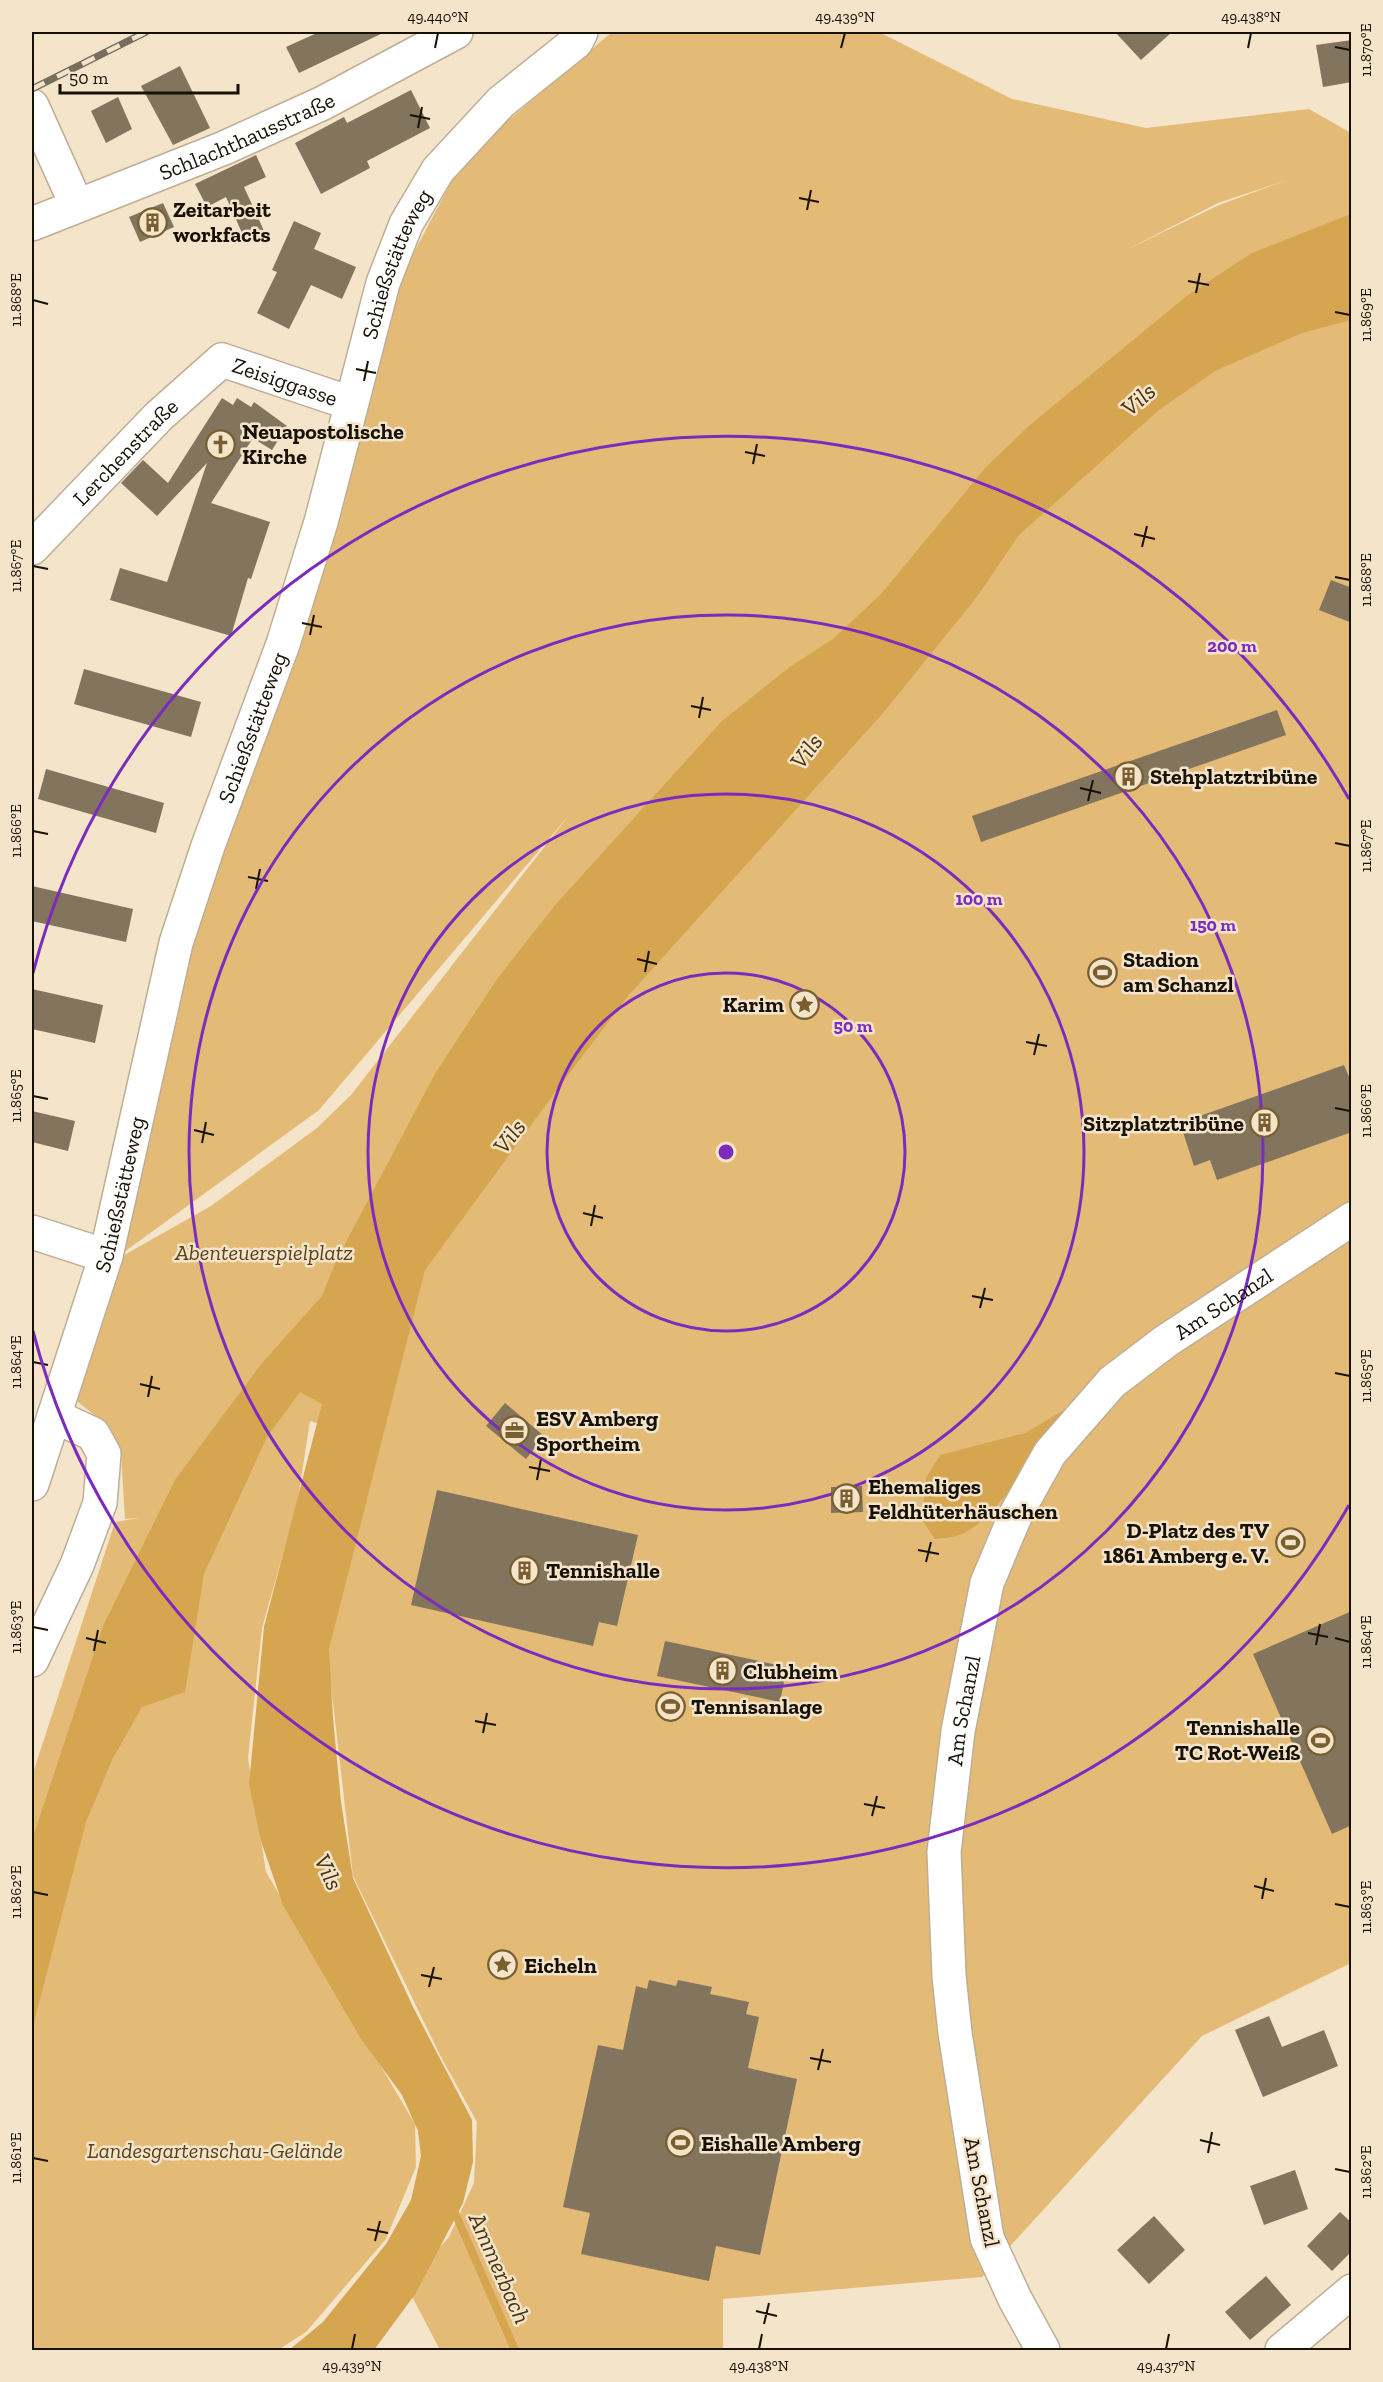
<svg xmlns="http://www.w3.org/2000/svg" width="1383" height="2382" viewBox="0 0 1383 2382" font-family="'Zilla Slab',serif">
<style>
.green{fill:#e3bb77;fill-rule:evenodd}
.water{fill:#d5a550}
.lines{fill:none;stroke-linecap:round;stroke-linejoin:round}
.stream{stroke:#d5a550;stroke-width:8}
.building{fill:#83745d}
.minor-casing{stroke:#beae95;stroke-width:36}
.major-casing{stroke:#beae95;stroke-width:36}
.minor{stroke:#fff;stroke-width:33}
.major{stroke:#fff;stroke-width:33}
.rail-casing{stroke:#776d5d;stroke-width:7}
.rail{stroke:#f4e4ca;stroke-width:4.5;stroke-dasharray:14;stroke-linecap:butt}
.ticks{fill:none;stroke:#171108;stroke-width:2}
.ring{fill:none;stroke:#7b2cbf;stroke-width:3}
.labels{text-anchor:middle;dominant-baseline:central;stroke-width:5;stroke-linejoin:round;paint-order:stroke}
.street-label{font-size:22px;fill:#171108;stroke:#f4e4ca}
.poi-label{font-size:22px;font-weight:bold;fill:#171108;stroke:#f4e4ca;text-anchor:start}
.park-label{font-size:22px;font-style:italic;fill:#57421e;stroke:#f4e4ca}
.water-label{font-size:24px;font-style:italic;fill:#48340f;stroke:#f4e4ca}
.centre{fill:#7b2cbf;stroke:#f4e4ca;stroke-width:3}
.ring-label{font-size:18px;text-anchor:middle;font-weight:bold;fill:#7b2cbf;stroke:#f4e4ca;stroke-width:5;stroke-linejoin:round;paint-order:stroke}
.neatline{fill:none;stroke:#171108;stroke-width:2}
.ticks-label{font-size:15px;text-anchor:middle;fill:#171108}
</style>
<rect width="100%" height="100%" fill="#f4e4ca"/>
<path class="green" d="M612 32H879L1012 99 1146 128 1309 109 1351 133V1963L1202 2036 982 2277 723 2299V2350H440L406 2285 449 2237 474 2183 477 2122 440 2055 353 1876 327 1651 380 1442 310 1421 297 1504 262 1628 248 1758 266 1872 415 2124 416 2167 386 2239 306 2332 278 2350H32V1776L115 1522 139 1518 125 1519 121 1453 102 1421 69 1395 117 1259 211 1206 317 1128 351 1095 570 814 319 1110 120 1255 199 912 395 288 464 158ZM1287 180 1219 205 1126 250 1218 203Z"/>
<g class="water">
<path d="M1351 214V320L1302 333 1215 371 1159 410 1019 535 976 598 884 712 628 996 559 1087 425 1270 329 1649 333 1718 341 1802 353 1878 414 2009 472 2120 473 2162 463 2203 416 2293 374 2350H289L323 2322 386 2244 411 2200 421 2156 418 2131 402 2095 361 2039 283 1905 261 1841 249 1784 264 1627 322 1404 300 1392 267 1437 204 1574 185 1692 142 1707 112 1760 86 1822 32 2030V1840L103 1626 175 1480 262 1363 322 1296 337 1259 436 1072 497 979 556 904 722 721 791 666 833 639 882 593 986 467 1031 424 1188 295 1252 253Z"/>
<path d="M1066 1409C1044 1442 997 1519 962 1534 954 1538 943 1538 935 1539L922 1520 926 1478 940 1455 1025 1433Z"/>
</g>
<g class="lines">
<path class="stream" d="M452 2206 515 2350"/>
</g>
<g class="building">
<path d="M319 32H385L299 73 286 47Z"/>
<path d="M1115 32H1172L1141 60Z"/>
<path d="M1352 40V82L1323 87 1316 45Z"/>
<path d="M180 66 210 128 173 145 141 86Z"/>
<path d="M411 90 430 128 367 161 370 168 321 194 295 143 344 117 347 123Z"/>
<path d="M118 97 132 129 106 143 91 111Z"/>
<path d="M256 155 266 177 244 187 265 233 246 242 226 197 207 207 195 184Z"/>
<path d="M163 203 174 227 140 242 129 217Z"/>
<path d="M294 221 321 233 314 249 356 267 342 299 311 285 289 329 257 313 277 272 272 270Z"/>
<path d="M222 398 233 405 237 398 251 407 254 402 287 426 272 450 253 438 211 503 270 522 251 579 248 578 231 636 110 600 120 568 167 582 207 463 157 516 121 483 143 460 168 483Z"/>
<path d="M1331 580 1352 588V623L1319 610Z"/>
<path d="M84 669 201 702 191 737 74 704Z"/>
<path d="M1277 710 1286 735 981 842 972 816Z"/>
<path d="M46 769 164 803 156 833 38 799Z"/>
<path d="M32 886 133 909 126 942 32 921Z"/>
<path d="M32 989 103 1005 95 1043 32 1029Z"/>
<path d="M1344 1065 1352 1084V1132L1217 1180 1210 1160 1194 1166 1180 1123Z"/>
<path d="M32 1111 75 1121 68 1151 32 1142Z"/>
<path d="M505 1403 544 1436 526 1459 486 1426Z"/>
<path d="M862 1486 863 1512 831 1513V1487Z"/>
<path d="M437 1490 638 1535 617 1626 599 1622 593 1646 411 1605Z"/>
<path d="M1352 1611V1825L1332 1834 1253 1654Z"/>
<path d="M665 1641 787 1667 780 1702 657 1676Z"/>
<path d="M649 1980 676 1986 678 1980 712 1987 710 1994 749 2002 746 2014 759 2017 748 2068 797 2079 760 2255 716 2246 709 2281 581 2254 590 2213 563 2207 598 2045 623 2050 636 1986 647 1989Z"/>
<path d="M1269 2016 1282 2047 1324 2030 1338 2066 1263 2097 1235 2030Z"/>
<path d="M1295 2170 1308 2209 1264 2225 1250 2186Z"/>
<path d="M1340 2212 1352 2223V2251L1332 2271 1307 2246Z"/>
<path d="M1154 2216 1185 2250 1149 2284 1117 2250Z"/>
<path d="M1266 2276 1291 2305 1250 2340 1225 2312Z"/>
</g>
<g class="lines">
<defs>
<g id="minor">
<path d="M32 106 77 206"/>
<path id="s1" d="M32 548 159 416 222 360 350 403"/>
<path d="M32 1232 106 1256"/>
<path id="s2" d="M32 1484 106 1256 176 943 208 846 283 644 321 522 383 283 406 224 438 170 501 102 576 42 581 32"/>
<path d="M32 1660 77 1565 100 1503 104 1454 93 1434 54 1416"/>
<path id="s3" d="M1043 2350 1015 2299 987 2238 955 2033 949 1976 944 1852 958 1731 987 1583 1016 1514 1050 1453 1112 1382 1166 1341 1352 1219"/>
</g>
<g id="major">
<path id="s4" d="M32 224 224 148 323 103 456 32"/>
<path d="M1282 2350 1352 2291"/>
</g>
</defs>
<use href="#minor" class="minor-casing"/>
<use href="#major" class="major-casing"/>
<use href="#minor" class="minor"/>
<use href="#major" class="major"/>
<defs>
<path id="rail" d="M32 89 146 32"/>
</defs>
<use href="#rail" class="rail-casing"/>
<use href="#rail" class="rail"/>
</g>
<path class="ticks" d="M1335 47 1350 50M435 48 438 33M841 48 845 33M1248 48 1251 33M410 115 430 119M418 128 422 107M799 198 819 202M807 210 811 190M1188 281 1209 285M1196 293 1200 273M33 300 48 304M1335 312 1350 315M356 369 376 373M364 381 368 361M745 452 765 456M753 464 757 444M1134 534 1155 539M1142 547 1147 526M33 566 48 569M1335 577 1350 580M302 623 322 627M310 635 314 615M691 706 711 710M699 718 703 697M1080 788 1101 793M1088 801 1093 780M33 831 48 834M1335 843 1350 846M248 877 268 881M256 889 260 869M637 959 657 964M645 972 649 951M1026 1042 1047 1046M1034 1055 1039 1034M33 1096 48 1099M1335 1108 1350 1111M194 1130 214 1135M202 1143 206 1122M583 1213 603 1218M591 1226 595 1205M972 1296 993 1300M980 1308 985 1288M33 1362 48 1365M1335 1373 1350 1376M140 1384 160 1389M148 1397 152 1376M529 1467 550 1471M537 1480 541 1459M918 1550 939 1554M926 1562 931 1542M33 1627 48 1630M1308 1633 1328 1637M86 1638 106 1643M1335 1638 1350 1642M1316 1645 1320 1624M94 1651 98 1630M475 1721 496 1725M483 1733 487 1713M864 1804 885 1808M872 1816 877 1796M1254 1886 1274 1891M33 1892 48 1895M1262 1899 1266 1878M1335 1904 1350 1907M421 1975 442 1979M429 1987 434 1967M810 2058 831 2062M818 2070 823 2049M1200 2140 1220 2145M1208 2153 1212 2132M33 2158 48 2161M1335 2169 1350 2172M367 2229 388 2233M375 2241 380 2221M756 2311 777 2316M764 2324 769 2303M352 2349 355 2334M759 2349 762 2334M1166 2349 1169 2334"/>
<g class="ring">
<circle cx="726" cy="1152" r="179"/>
<circle cx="726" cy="1152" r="358"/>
<circle cx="726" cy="1152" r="537"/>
<path d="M1349 1505A716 716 0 0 1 33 1331M33 973A716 716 0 0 1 1349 799"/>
</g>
<defs>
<symbol id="building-ring" viewBox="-11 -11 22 22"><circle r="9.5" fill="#f4e4ca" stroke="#795f30" stroke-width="1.5"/><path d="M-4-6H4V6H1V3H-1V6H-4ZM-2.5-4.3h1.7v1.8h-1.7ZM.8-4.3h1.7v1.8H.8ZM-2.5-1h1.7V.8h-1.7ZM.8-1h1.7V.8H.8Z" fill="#795f30"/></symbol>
<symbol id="church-ring" viewBox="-11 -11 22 22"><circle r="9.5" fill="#f4e4ca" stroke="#795f30" stroke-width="1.5"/><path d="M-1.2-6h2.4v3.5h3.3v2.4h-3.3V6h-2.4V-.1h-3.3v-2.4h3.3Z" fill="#795f30"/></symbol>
<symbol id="stadium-ring" viewBox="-11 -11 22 22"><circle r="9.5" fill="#f4e4ca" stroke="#795f30" stroke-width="1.5"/><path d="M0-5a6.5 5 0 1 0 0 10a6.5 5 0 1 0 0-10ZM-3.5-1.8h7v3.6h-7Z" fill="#795f30"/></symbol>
<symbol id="sight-ring" viewBox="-11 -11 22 22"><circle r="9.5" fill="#f4e4ca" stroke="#795f30" stroke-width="1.5"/><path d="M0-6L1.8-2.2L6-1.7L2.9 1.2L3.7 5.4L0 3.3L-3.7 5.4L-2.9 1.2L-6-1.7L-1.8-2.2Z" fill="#795f30"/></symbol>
<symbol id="office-ring" viewBox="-11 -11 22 22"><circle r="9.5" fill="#f4e4ca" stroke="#795f30" stroke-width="1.5"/><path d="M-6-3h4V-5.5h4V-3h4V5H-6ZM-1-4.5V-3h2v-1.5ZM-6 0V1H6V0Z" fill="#795f30"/></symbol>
</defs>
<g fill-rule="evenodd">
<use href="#building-ring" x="136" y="206" width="33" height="33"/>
<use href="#church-ring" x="204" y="428" width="33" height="33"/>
<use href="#building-ring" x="1112" y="760" width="33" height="33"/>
<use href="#stadium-ring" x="1086" y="956" width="33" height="33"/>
<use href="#sight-ring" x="788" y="988" width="33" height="33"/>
<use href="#building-ring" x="1248" y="1106" width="33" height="33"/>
<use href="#office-ring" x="498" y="1414" width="33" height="33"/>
<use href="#building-ring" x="830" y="1482" width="33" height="33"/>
<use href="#stadium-ring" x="1274" y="1526" width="33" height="33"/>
<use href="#building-ring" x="508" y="1554" width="33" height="33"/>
<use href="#building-ring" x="706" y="1654" width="33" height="33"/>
<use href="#stadium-ring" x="654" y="1690" width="33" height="33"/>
<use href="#stadium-ring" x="1304" y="1724" width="33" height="33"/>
<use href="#sight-ring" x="486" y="1948" width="33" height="33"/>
<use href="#stadium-ring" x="664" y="2126" width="33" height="33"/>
</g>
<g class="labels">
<g class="street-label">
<text stroke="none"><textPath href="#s4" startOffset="232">Schlachthausstraße</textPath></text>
<text stroke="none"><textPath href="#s2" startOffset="1275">Schießstätteweg</textPath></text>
<text stroke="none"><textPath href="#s1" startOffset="334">Zeisiggasse</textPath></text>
<text stroke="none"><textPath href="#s1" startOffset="134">Lerchenstraße</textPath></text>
<text stroke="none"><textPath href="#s2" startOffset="789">Schießstätteweg</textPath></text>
<text stroke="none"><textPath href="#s2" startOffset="303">Schießstätteweg</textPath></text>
<text stroke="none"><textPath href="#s3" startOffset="1162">Am Schanzl</textPath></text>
<text stroke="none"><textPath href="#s3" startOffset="657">Am Schanzl</textPath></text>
<text transform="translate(982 2192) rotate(79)">Am Schanzl</text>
</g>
<g class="poi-label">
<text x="173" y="209">Zeitarbeit<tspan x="173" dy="25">workfacts</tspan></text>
<text x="242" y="431">Neuapostolische<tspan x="242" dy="25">Kirche</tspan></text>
<text x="1150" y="776">Stehplatztribüne</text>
<text x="1123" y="959">Stadion<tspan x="1123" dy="25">am Schanzl</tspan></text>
<text x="784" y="1004" text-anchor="end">Karim</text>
<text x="1244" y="1123" text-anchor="end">Sitzplatztribüne</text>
<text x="536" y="1418">ESV Amberg<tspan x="536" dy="25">Sportheim</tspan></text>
<text x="868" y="1486">Ehemaliges<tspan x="868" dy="25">Feldhüterhäuschen</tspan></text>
<text x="1269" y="1530" text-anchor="end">D-Platz des TV<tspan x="1269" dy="25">1861 Amberg e. V.</tspan></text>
<text x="546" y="1570">Tennishalle</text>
<text x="743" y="1671">Clubheim</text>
<text x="691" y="1706">Tennisanlage</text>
<text x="1300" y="1727" text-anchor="end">Tennishalle<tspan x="1300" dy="25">TC Rot-Weiß</tspan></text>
<text x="524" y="1965">Eicheln</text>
<text x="701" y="2143">Eishalle Amberg</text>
</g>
<g class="park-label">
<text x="264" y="1252">Abenteuerspielplatz</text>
<text x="215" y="2150">Landesgartenschau-Gelände</text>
</g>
<g class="water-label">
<text transform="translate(1138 399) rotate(-41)">Vils</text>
<text transform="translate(806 751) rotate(-53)">Vils</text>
<text transform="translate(509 1136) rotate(-52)">Vils</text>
<text transform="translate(329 1872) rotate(65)">Vils</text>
<text transform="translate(500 2268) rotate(66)">Ammerbach</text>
</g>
</g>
<circle cx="726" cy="1152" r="9" class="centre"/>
<g class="ring-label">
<text x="1232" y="652">200 m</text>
<text x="979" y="905">100 m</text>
<text x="1213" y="931">150 m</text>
<text x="853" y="1032">50 m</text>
</g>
<rect width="1383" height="2382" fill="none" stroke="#f4e4ca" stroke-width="66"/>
<path d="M60 84v9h178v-9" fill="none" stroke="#171108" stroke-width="3"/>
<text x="69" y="84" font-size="18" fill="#171108" stroke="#f4e4ca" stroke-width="4.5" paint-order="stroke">50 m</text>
<rect x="33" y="33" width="1317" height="2316" class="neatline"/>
<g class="ticks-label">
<text x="438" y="22">49.440°N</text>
<text x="845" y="22">49.439°N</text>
<text x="1251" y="22">49.438°N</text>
<text transform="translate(1366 50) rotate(-90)" y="5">11.870°E</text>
<text transform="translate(16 300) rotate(-90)" y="5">11.868°E</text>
<text transform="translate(1366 315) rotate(-90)" y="5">11.869°E</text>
<text transform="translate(16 566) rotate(-90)" y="5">11.867°E</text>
<text transform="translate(1366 580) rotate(-90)" y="5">11.868°E</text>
<text transform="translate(16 831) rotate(-90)" y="5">11.866°E</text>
<text transform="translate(1366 846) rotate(-90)" y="5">11.867°E</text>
<text transform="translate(16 1096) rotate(-90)" y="5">11.865°E</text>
<text transform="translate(1366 1111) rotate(-90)" y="5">11.866°E</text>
<text transform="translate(16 1362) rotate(-90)" y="5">11.864°E</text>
<text transform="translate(1366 1376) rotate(-90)" y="5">11.865°E</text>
<text transform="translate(16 1627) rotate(-90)" y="5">11.863°E</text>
<text transform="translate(1366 1642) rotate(-90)" y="5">11.864°E</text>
<text transform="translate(16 1892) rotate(-90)" y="5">11.862°E</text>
<text transform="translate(1366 1907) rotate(-90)" y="5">11.863°E</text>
<text transform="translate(16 2158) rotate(-90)" y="5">11.861°E</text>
<text transform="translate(1366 2172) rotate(-90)" y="5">11.862°E</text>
<text x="352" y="2371">49.439°N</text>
<text x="759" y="2371">49.438°N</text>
<text x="1166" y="2371">49.437°N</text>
</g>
</svg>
